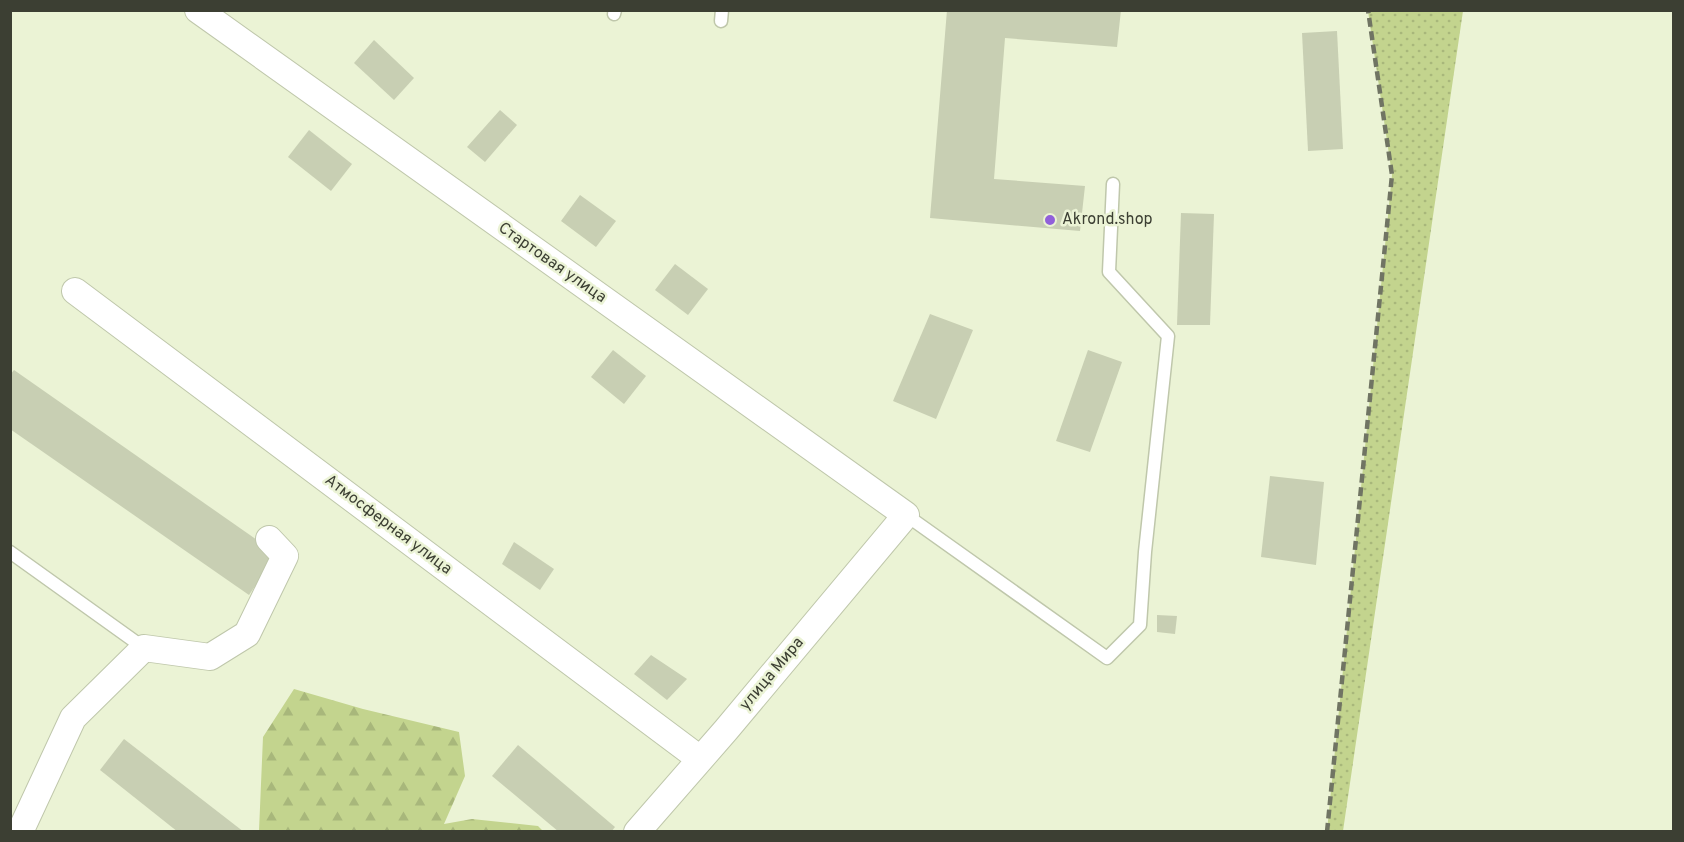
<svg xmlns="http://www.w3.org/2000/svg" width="1684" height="842" viewBox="0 0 1684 842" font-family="Overpass,sans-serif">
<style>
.grass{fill:url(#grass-dots)}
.forest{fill:url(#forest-firs)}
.building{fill:#c8cfb3}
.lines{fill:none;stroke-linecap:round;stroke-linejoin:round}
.lane-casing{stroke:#bfc7ab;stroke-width:15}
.street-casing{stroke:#bfc7ab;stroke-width:28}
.lane{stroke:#fff;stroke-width:12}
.street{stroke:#fff;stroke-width:26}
.rail{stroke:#707463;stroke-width:4.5;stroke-dasharray:9 4.5;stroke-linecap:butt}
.poi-dot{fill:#9160da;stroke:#ebf3d5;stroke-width:2}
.labels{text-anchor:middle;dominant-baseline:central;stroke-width:5;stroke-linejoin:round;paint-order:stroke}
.poi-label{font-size:16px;fill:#3c3f33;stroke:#ebf3d5;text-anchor:start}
.street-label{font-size:16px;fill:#3c3f33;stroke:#ebf3d5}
</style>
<defs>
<pattern id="grass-dots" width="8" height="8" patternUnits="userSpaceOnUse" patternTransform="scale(1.5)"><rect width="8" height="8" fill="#c3d48e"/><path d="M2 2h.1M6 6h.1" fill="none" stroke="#a8b77b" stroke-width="1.8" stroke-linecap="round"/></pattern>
<pattern id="forest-firs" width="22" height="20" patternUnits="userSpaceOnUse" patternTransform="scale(1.5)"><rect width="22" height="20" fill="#c3d48e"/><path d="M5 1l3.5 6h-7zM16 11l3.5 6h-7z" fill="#a8b77b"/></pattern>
</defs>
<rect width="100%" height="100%" fill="#ebf3d5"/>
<path class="grass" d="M1368 11H1463L1343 831H1327L1392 175Z"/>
<path class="forest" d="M294 689 363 709 459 732 465 776 444 824 472 819 538 826 543 831H259L263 737Z"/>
<g class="building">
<path d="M947 10H1121L1117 47 1005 38 994 179 1085 186 1080 231 930 218Z"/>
<path d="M1337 31 1343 149 1308 151 1302 33Z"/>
<path d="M374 40 414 78 394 100 354 63Z"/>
<path d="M500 110 517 125 485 162 467 147Z"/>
<path d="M309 130 352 164 331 191 288 157Z"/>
<path d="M580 195 616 221 596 247 561 221Z"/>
<path d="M1181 213 1214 214 1210 325H1177Z"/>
<path d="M675 264 708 289 688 315 655 290Z"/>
<path d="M930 314 973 330 936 419 893 401Z"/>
<path d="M613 350 646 376 624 404 591 377Z"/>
<path d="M1088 350 1122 362 1090 452 1056 441Z"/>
<path d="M14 370 277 554 249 595 10 429V375Z"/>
<path d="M1270 476 1324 482 1316 565 1261 557Z"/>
<path d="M514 542 554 569 540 590 502 564Z"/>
<path d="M1157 615 1177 616 1175 634 1157 632Z"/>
<path d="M651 655 687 679 667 700 634 674Z"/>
<path d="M124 739 244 832H178L100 770Z"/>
<path d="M518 745 615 827 611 832H559L492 776Z"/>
</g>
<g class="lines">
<defs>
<g id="lane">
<path d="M614 14 615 10"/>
<path d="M721 21 722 10"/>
<path d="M906 515 1107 658 1140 625 1145 552 1168 336 1109 272 1113 184"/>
<path d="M10 552 144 648"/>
</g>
<g id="street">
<path d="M198 10 906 515 726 730 637 832"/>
<path d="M75 291 700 759"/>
<path d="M20 832 73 718 144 648 210 657 247 634 285 556 269 539"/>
</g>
</defs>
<use href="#lane" class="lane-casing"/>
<use href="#street" class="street-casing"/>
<use href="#lane" class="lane"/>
<use href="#street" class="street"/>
<path class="rail" d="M1327 832 1392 175 1368 10"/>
</g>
<circle class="poi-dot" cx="1050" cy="220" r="6"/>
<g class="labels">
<g class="poi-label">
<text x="1062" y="220">Akrond.shop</text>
</g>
<g class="street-label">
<text transform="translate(552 263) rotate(35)">Стартовая улица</text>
<text transform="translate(388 525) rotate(37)">Атмосферная улица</text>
<text transform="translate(772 674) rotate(-50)">улица Мира</text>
</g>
</g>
<rect width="1684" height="842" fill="none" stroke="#3c3f33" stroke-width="24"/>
</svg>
